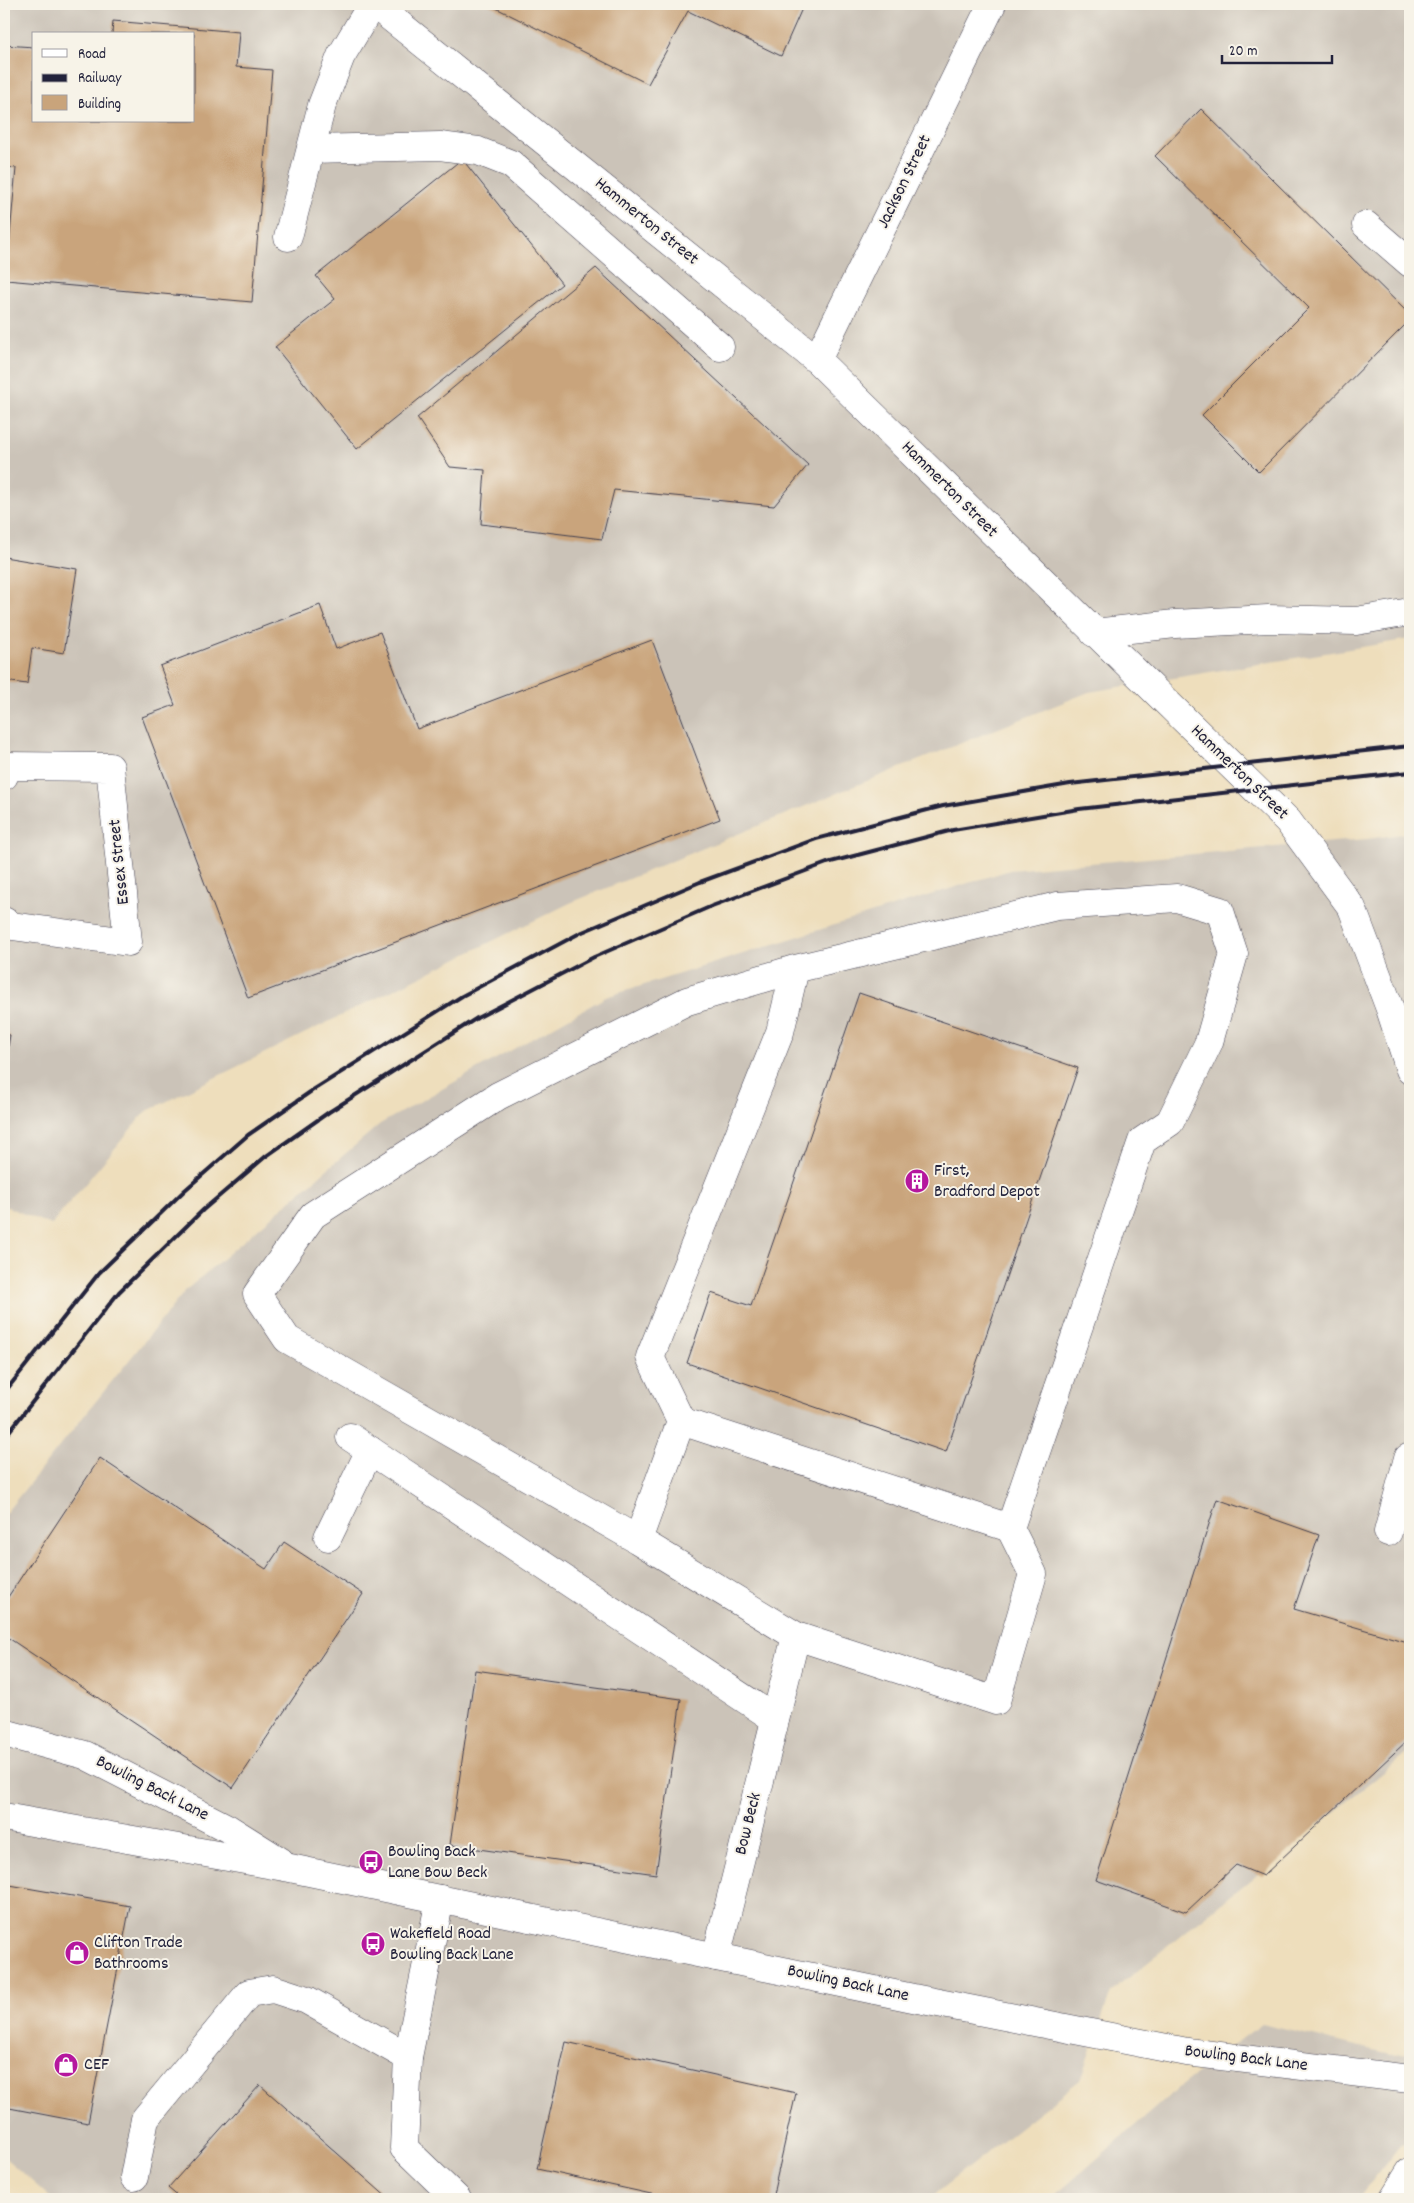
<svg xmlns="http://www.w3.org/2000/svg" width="1414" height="2203" viewBox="0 0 1414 2203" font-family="Dekko,sans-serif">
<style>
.industrial{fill:#cbc3b8;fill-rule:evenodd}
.building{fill:#c9a47b}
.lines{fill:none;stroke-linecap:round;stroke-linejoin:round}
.minor-casing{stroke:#413e4e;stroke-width:29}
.minor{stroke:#fff;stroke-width:28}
.rail{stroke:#22223b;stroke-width:4}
.labels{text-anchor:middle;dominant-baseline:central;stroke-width:4;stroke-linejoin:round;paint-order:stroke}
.street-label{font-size:18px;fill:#22223b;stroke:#f7f3e8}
.poi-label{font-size:18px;fill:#22223b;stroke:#f7f3e8;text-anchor:start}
</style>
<rect width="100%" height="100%" fill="#f7f3e8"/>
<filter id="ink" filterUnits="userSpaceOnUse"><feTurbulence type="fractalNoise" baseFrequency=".02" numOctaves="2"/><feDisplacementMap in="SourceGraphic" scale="10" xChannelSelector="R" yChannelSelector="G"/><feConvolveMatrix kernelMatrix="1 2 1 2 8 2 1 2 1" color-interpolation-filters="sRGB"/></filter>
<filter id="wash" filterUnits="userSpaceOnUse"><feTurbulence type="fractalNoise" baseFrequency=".0096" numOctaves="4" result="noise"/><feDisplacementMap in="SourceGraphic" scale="20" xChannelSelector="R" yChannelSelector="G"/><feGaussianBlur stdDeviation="1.12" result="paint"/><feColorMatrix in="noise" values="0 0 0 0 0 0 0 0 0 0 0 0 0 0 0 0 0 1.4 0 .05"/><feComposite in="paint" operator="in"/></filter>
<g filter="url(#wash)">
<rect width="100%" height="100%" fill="#eedebc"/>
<g class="industrial">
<path d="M4 4H1410V639L1089 692 847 789 570 903 145 1112 51 1225 7 1207 4 1209ZM34 34H194V121H34Z"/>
<path d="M1410 833V1751L1111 1992 1080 2080 928 2199H52L4 2157V1515L185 1291 380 1124 606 997 1010 870 1367 839Z"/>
<path d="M1261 2024 1391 2054 1410 2053V2141L1401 2144 1358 2199H1051L1178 2088Z"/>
</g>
<g id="blocks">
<g class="building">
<path d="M488 4H804L781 56 688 11 648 84Z"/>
<path d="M113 21 239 32 236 67 272 70 252 302 6 280 16 168 4 167V45L34 47V121H194V34H112Z"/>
<path d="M1201 109 1410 315V320L1259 472 1202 415 1309 308 1155 156Z"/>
<path d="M462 159 562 284 357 449 275 347 335 299 316 276Z"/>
<path d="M596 268 808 465 774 506 614 490 602 539 481 524 485 470 450 467 417 418Z"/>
<path d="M4 557 77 569 64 653 32 648 27 684 4 681Z"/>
<path d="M320 605 336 649 380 632 417 729 652 640 720 819 248 998 142 717 175 705 160 666Z"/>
<path d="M859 993 1078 1068 946 1452 687 1363 711 1293 751 1306Z"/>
<path d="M4 1034 10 1035 5 1066H4Z"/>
<path d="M100 1458 266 1569 284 1542 363 1594 233 1788 4 1635V1603Z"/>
<path d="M1217 1499 1319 1535 1294 1609 1410 1643V1738L1263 1876 1236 1865 1186 1912 1096 1880Z"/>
<path d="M475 1670 681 1699 656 1874 450 1845Z"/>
<path d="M4 1884 130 1906 88 2123 4 2107Z"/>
<path d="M566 2042 796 2093 772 2199H674L537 2169Z"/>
<path d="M260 2085 389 2199H181L168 2188Z"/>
</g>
</g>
</g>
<g filter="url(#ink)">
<use href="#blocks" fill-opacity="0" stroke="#413e4e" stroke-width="1"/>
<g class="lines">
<defs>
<g id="minor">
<path d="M374 4 817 360 1288 821 1352 908 1390 1009 1410 1070"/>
<path d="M311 149 440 146 478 151 511 164 720 347"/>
<path d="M1366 225 1410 263"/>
<path d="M288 237 322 105 341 56 372 4"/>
<path d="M817 360 992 4"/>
<path d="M1094 633 1175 624 1268 619 1356 621 1410 612"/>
<path d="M4 776 6 766 110 767 128 942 12 926 4 921"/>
<path d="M681 1421 1010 1528"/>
<path d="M350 1437 775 1719"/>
<path d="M1388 1532 1408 1458 1410 1457"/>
<path d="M328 1537 370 1450"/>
<path d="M638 1540 681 1421 650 1357 780 1032 795 969 1057 906 1177 898 1220 911 1234 954 1209 1042 1170 1122 1142 1141 1010 1528 1033 1574 996 1701 796 1636 638 1540 287 1339 257 1294 313 1215 498 1096 687 1001 795 969"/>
<path d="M4 1733 85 1755 229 1829 280 1861"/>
<path d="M4 1817 290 1868 913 1998 1187 2052 1410 2079"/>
<path d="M716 1957 796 1636"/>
<path d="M408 2057 404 2148 457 2199"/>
<path d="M134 2177 145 2119 249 1993 273 1989 307 2000 408 2057 440 1899"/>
<path d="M1393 2199 1410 2172"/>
</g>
</defs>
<use href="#minor" class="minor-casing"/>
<use href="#minor" class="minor"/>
<g class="rail">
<path d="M4 1393 99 1273 185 1190 248 1135 313 1090 462 996 580 933 700 882 816 839 943 806 1070 784 1410 746"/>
<path d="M4 1438 119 1292 203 1210 265 1157 329 1112 477 1018 594 957 712 906 827 863 953 830 1079 809 1410 772"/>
</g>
</g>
</g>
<defs>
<symbol id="building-disc" viewBox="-11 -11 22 22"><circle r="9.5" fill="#b5179e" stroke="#f7f3e8"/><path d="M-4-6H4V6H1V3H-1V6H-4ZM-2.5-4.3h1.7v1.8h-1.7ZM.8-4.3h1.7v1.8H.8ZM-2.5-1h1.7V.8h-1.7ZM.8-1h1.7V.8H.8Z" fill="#fff"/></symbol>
<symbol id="bus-disc" viewBox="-11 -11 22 22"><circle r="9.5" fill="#b5179e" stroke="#f7f3e8"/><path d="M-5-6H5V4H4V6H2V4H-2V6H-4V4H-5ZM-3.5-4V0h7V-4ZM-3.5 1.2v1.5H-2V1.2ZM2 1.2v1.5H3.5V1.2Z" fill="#fff"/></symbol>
<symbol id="shop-disc" viewBox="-11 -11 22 22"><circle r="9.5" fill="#b5179e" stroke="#f7f3e8"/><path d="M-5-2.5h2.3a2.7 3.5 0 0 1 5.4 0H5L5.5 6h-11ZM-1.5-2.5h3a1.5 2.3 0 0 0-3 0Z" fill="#fff"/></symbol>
</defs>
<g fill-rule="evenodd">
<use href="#building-disc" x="903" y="1167" width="28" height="28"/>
<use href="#bus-disc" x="357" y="1848" width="28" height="28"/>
<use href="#bus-disc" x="359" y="1930" width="28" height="28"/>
<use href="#shop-disc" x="63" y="1939" width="28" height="28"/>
<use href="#shop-disc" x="52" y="2051" width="28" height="28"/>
</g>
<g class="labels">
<g class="street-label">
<text transform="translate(905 182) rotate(-64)">Jackson Street</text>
<text transform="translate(646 222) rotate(39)">Hammerton Street</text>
<text transform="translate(949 490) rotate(45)">Hammerton Street</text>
<text transform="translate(1239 773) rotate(44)">Hammerton Street</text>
<text transform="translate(120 862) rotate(-96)">Essex Street</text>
<text transform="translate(152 1789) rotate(27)">Bowling Back Lane</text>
<text transform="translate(749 1824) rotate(-76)">Bow Beck</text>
<text transform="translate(848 1984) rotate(12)">Bowling Back Lane</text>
<text transform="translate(1246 2059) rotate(7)">Bowling Back Lane</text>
</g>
<g class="poi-label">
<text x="934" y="1171">First,<tspan x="934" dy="21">Bradford Depot</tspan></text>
<text x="388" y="1852">Bowling Back<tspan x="388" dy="21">Lane Bow Beck</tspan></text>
<text x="390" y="1934">Wakefield Road<tspan x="390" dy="21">Bowling Back Lane</tspan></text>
<text x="94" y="1943">Clifton Trade<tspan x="94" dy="21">Bathrooms</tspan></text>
<text x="84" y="2065">CEF</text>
</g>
</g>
<rect width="1414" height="2203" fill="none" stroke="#f7f3e8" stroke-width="20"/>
<rect x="32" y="32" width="162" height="90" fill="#f7f3e8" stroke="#a29fa3"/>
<rect x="42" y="49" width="25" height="8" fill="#ffffff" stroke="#a29fa3"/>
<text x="78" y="58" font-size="15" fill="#22223b">Road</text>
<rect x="42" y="74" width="25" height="8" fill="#22223b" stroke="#a29fa3"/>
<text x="78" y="82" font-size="15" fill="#22223b">Railway</text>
<rect x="42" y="95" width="25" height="15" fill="#c9a47b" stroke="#a29fa3"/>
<text x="78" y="108" font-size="15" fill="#22223b">Building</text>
<path d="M1222 55v8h110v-8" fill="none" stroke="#22223b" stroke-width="2.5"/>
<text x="1229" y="55" font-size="15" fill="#22223b" stroke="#f7f3e8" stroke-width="4" paint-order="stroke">20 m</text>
</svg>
